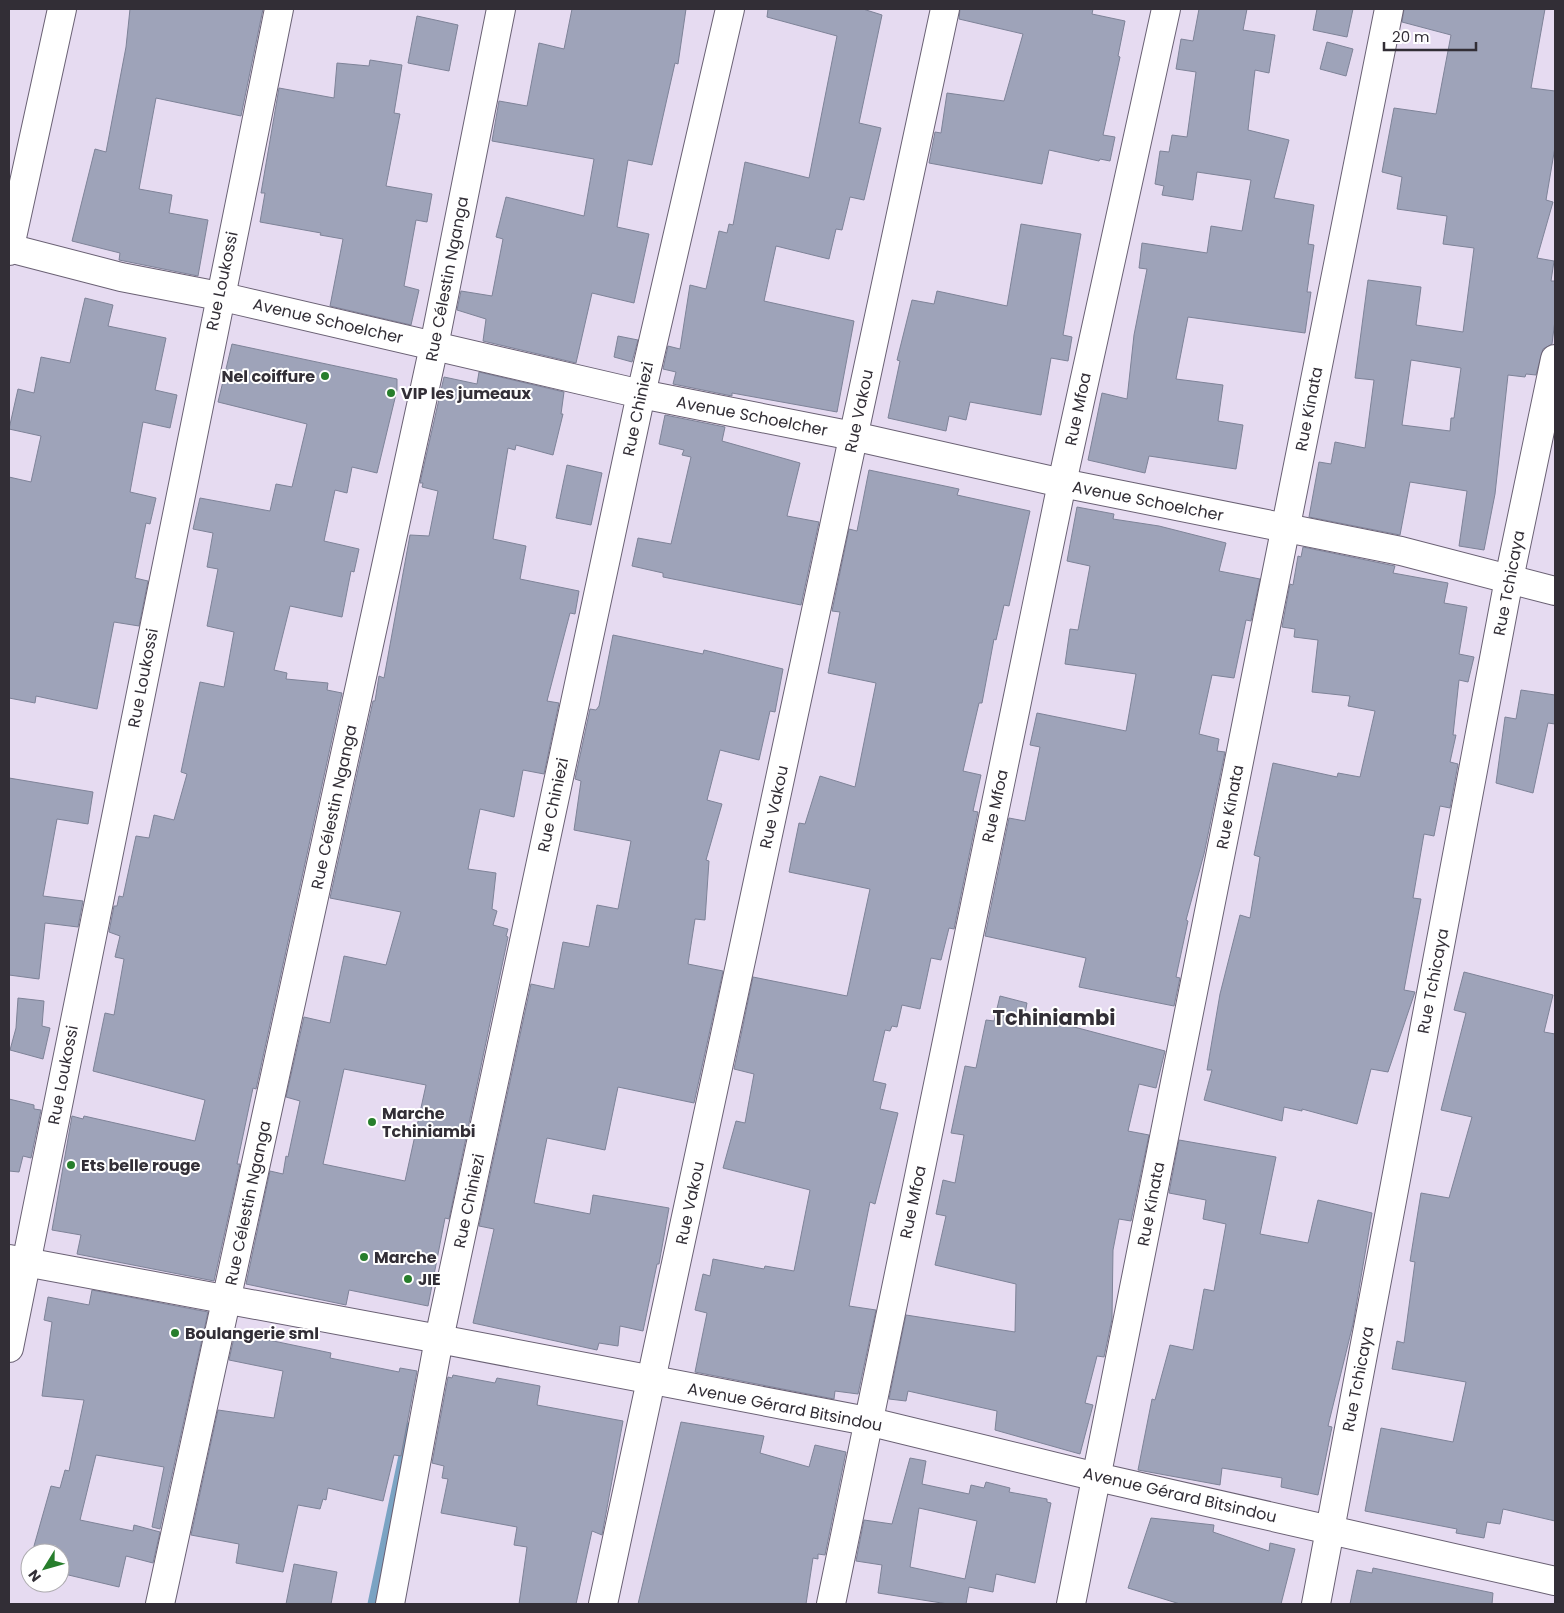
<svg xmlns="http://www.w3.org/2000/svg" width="1564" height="1613" viewBox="0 0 1564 1613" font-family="Poppins,sans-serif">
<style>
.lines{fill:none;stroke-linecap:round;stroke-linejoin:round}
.stream{stroke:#7aa3c3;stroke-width:9}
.building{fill:#9ea3b9;stroke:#7e8398;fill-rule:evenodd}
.minor-casing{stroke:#6a6174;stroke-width:30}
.minor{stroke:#fff;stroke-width:28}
.poi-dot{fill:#277e2c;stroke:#fff;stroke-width:2}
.labels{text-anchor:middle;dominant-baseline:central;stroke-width:4;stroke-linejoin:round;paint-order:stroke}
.street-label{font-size:16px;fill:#322e36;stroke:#fff}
.poi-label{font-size:16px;font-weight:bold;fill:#322e36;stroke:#fff;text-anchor:start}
.district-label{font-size:21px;font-weight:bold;fill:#322e36;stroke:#fff}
</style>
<rect width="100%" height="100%" fill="#e6dbf1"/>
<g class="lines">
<path class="stream" d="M372 1604 409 1427"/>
</g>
<g class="building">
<path d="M130 9H263L241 116 156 98 139 189 172 195 169 213 208 220 198 276 119 260 120 253 72 241 95 149 106 152 126 47Z"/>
<path d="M572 9H686L678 64 675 63 652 165 628 160 617 227 649 234 634 303 592 293 576 363 483 341 486 319 457 310 461 291 492 296 503 239 496 237 506 197 584 216 594 159 492 141 499 101 527 106 539 43 564 49Z"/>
<path d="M768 9H863L882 15 859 123 881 128 864 200 850 197 842 230 836 229 829 259 776 246 764 301 854 321 837 412 732 393V396L673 384 676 372 663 369 668 346 680 349 690 285 706 289 719 231 727 233 729 224 733 225 745 162 809 178 837 36 767 17Z"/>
<path d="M960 9H1093L1092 14 1125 21 1118 56 1120 57 1103 135 1115 137 1110 161 1100 159 1099 161 1049 150 1042 184 929 163 935 132 941 133 947 93 1004 101 1023 34 959 19Z"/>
<path d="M1199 9H1247L1243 30 1275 35 1269 73 1255 70 1248 130 1289 140 1274 198 1314 205 1308 244 1314 245 1307 292H1311L1305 333 1188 317 1176 379 1223 385 1218 421 1243 425 1236 469 1149 456 1145 473 1088 460 1102 393 1127 399 1134 335 1147 269 1139 268 1142 243 1207 253 1211 226 1242 231 1251 180 1197 172 1193 200 1162 195 1164 186 1155 184 1160 151 1169 152 1172 135 1187 137 1196 72 1176 69 1181 39 1193 41Z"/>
<path d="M1317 9H1353L1347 37 1313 30Z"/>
<path d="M1404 9H1545L1531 88 1555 91V147L1546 200 1553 202 1537 258 1554 261 1551 281H1555V320L1552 344 1543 349 1536 375 1526 374 1525 377 1508 375 1495 494 1484 550 1459 546 1467 491 1410 482 1400 535 1309 517 1319 462 1331 464 1335 442 1365 448 1374 380 1355 378 1368 280 1421 287 1416 325 1463 332 1474 248 1443 244 1447 216 1397 209 1402 177 1382 172 1394 108 1436 114 1451 35 1402 22ZM1411 360 1461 368 1454 418H1451L1450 431 1402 425Z"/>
<path d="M417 16 458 25 449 71 408 63Z"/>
<path d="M1327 42 1353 49 1346 76 1320 69Z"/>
<path d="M370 60 402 65 394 113 400 114 386 186 432 194 427 222 416 220 404 286 419 290 411 325 330 306 343 239 320 235 321 233 260 222 265 193H261L279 88 334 98 337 63 369 66Z"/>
<path d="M1021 224 1081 234 1063 335 1072 337 1068 361 1051 358 1041 415 970 402 966 420 949 416 946 431 888 418 900 361 897 360 912 300 934 304 937 291 1007 306Z"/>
<path d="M85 298 113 305 108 326 166 338 155 390 177 395 170 428 143 422 130 492 156 498 150 524 146 523 135 578 148 581 139 626 114 622 97 709 36 696 35 703 9 698V477L31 482 41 436 9 429 18 389 34 393 41 357 70 363Z"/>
<path d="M618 336 638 340 632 362 614 357Z"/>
<path d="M232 344 397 379V390L377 473 352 467 347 493 335 490 324 541 359 549 354 572 351 571 342 617 290 606 274 670 287 673 286 679 328 683 327 690 342 693 256 1089 253 1088 237 1164H240L214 1281 77 1254 81 1235 52 1230 72 1116 83 1119 84 1116 195 1141 205 1100 93 1071 105 1013 114 1015 124 959 115 957 120 936 109 932 114 906H117L119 896 123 897 136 836 149 838 154 815 174 820 187 774 181 772 200 682 224 687 234 632 207 626 218 569 207 567 213 533 193 529 200 498 270 511 276 484 292 487 307 424 218 402Z"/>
<path d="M479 372 564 392 561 414H563L553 455 516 445 515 450 508 448 493 539 526 546 520 579 579 591 575 614 570 613 547 701 559 703 544 774 523 770 514 817 480 809 468 869 496 873 492 909 497 911 493 925 508 929 506 936 508 937 449 1219 445 1218 428 1306 349 1290 346 1305 246 1284 270 1171 283 1174 286 1156 288 1157 300 1101 286 1097 304 1017 330 1023 344 956 386 965 401 912 330 898 373 701H375L379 676 384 678 410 535 429 536 438 491 422 487 423 483H420L444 377 477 384ZM344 1069 426 1085 405 1181 323 1164Z"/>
<path d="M665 415 725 427 722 441 800 463 787 516 819 522 801 605 663 577V573L632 566 638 538 671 544 691 457 682 455 684 450 659 444Z"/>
<path d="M567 465 602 473 591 525 556 518Z"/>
<path d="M869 470 959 489 957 495 1030 511 1009 606 1004 605 996 640 994 639 982 703H979L963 771 981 775 973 811 978 812 954 929 949 928 941 960 931 958 920 1009 902 1005 897 1027 892 1026 890 1031 885 1030 873 1081 886 1084 880 1109 898 1113 875 1204 870 1202 849 1306 876 1310 858 1394 835 1391 834 1399 695 1372 707 1313 695 1310 703 1274 710 1276 713 1259 764 1269 765 1266 794 1271 810 1190 723 1168 736 1121 745 1123 754 1074 734 1069 753 977 847 996 870 889 789 872 799 823 805 824 820 776 855 787 876 683 828 673 840 612 832 611 849 529 857 531Z"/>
<path d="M1077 507 1114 514 1113 519 1159 526 1226 543 1219 571 1260 579 1251 621 1246 620 1234 678 1212 675 1199 734 1219 739 1217 751 1225 752 1204 854 1186 920 1188 921 1176 977 1180 978 1174 1006 1079 987 1086 958 985 936 1009 818 1025 821 1040 747 1030 745 1037 713 1126 731 1136 674 1065 664 1070 629 1078 630 1090 566 1067 561Z"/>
<path d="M1303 547 1395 566 1393 573 1448 583 1444 603 1467 607 1459 654 1474 657 1468 682 1459 680 1453 735H1456L1450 762 1458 764 1450 808 1440 806 1434 836 1424 834 1413 898 1421 899 1404 990 1415 992 1388 1072 1371 1069 1357 1124 1302 1109V1111L1284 1107 1282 1121 1204 1100 1212 1070H1207L1220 994 1240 915 1250 918 1260 857 1254 855 1273 763 1337 777 1338 773 1360 777 1375 711 1348 706 1350 696 1312 692 1318 640 1294 637 1295 629 1282 627 1290 584 1293 585 1298 556 1301 557Z"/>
<path d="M613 635 703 654 704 650 783 669 775 712 770 711 759 760 720 750 707 800 722 804 706 860 709 861 705 920 695 919 688 964 723 971 694 1103 618 1087 605 1150 547 1138 534 1203 590 1214 593 1195 669 1208 659 1264H657L643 1331 620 1326 618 1346 599 1343 597 1350 473 1323 494 1229 479 1226 531 984 554 989 563 942 589 947 597 905 618 909 631 841 574 830 581 781 575 779 590 709 596 710 599 706Z"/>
<path d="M1521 690 1555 695V724L1548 723 1533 793 1496 783 1505 717 1516 719Z"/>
<path d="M9 778 93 792 88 824 57 819 43 896 83 901 78 927 45 923 39 979 9 975Z"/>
<path d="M1464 972 1553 995 1544 1032 1555 1034V1521L1503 1509 1500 1524 1487 1522 1484 1538 1456 1533 1457 1529 1365 1511 1381 1428 1453 1442 1466 1382 1392 1369 1397 1341 1404 1343 1415 1262 1410 1261 1421 1193 1449 1198 1472 1117 1441 1110 1466 1013 1454 1010Z"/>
<path d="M1000 996 1027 1003 1025 1014 1165 1051 1156 1088 1139 1084 1128 1131 1149 1135 1131 1221 1119 1219 1113 1250 1112 1319 1104 1357 1097 1356 1085 1403 1093 1405 1080 1454 995 1430 997 1411 908 1391 906 1401 889 1399 906 1315 1015 1332 1016 1284 935 1265 946 1216 936 1214 943 1180 955 1183 964 1135 951 1133 965 1066 976 1068 986 1020 994 1021Z"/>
<path d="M18 998 44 1001 42 1026 50 1028 43 1059 10 1050 16 1028Z"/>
<path d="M9 1099 34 1105V1109L41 1110 31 1158 23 1156 19 1172 9 1171Z"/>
<path d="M1179 1140 1276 1157 1260 1234 1308 1243 1318 1200 1372 1213 1353 1324 1328 1426 1332 1427 1318 1495 1281 1487 1282 1478 1222 1468 1220 1485 1138 1470 1152 1399 1155 1400 1170 1345 1193 1350 1204 1289 1214 1291 1226 1224 1203 1219 1206 1200 1169 1193Z"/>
<path d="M92 1290 208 1312 160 1529 152 1527 164 1467 96 1455 80 1520 133 1531 134 1525 160 1532 153 1563 126 1556 119 1587 60 1573V1553H32L51 1486 60 1488 65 1470 69 1471 84 1400 42 1396 52 1322 44 1320 48 1297 89 1305Z"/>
<path d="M235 1333 331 1353 330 1358 399 1372 400 1368 417 1371 401 1456 394 1455 383 1501 328 1488 326 1500 323 1499 320 1509 298 1505 283 1572 236 1563 239 1544 191 1535 218 1410 274 1418 283 1371 229 1360Z"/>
<path d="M453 1375 495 1383 497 1378 540 1386 537 1405 623 1421 602 1535 592 1531 576 1604H519L527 1547 514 1545 517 1527 441 1513 448 1479 442 1478 444 1466 432 1463 448 1377 452 1378Z"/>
<path d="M681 1422 764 1436 760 1453 809 1467 815 1445 846 1452 825 1555 818 1554V1559L813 1558 806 1604H638Z"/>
<path d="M910 1458 926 1461 922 1484 969 1494 971 1485 984 1488 986 1482 1010 1488 1009 1492 1047 1499V1502L1051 1503 1035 1583 996 1574 993 1592 969 1587 966 1604H948L878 1593 882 1565 856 1561 864 1520 892 1524ZM919 1508 977 1521 965 1579 910 1567Z"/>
<path d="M1151 1518 1214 1525 1213 1532 1269 1551 1270 1543 1295 1549 1281 1604H1180L1128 1588Z"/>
<path d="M294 1564 337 1572 331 1604H286Z"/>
<path d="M1373 1568 1493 1593 1492 1604H1350L1357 1570 1372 1573Z"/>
</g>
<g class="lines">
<defs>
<g id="minor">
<path d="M9 248 121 277 219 296 641 394 853 436 1062 483 1401 551 1555 591"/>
<path d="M9 251 62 9"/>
<path d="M9 1259 439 1339 867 1421 1097 1477 1555 1581"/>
<path d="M9 1348 279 9"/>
<path d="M160 1604 434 346 501 9"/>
<path d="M390 1604 439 1339 641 394 730 9"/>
<path d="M603 1604 945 9"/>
<path d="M831 1604 1062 483 1166 9"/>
<path d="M1071 1604 1389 9"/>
<path d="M1316 1604 1509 579 1555 359"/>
</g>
</defs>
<use href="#minor" class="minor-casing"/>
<use href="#minor" class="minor"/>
</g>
<g class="poi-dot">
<circle cx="325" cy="376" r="5"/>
<circle cx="391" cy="393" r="5"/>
<circle cx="372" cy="1122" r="5"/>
<circle cx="71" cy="1165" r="5"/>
<circle cx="364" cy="1257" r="5"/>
<circle cx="408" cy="1279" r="5"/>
<circle cx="175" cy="1333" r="5"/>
</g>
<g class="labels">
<g class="street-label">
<text transform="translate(447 279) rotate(-79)">Rue Célestin Nganga</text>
<text transform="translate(222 281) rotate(-78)">Rue Loukossi</text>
<text transform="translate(328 321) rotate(13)">Avenue Schoelcher</text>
<text transform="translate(638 409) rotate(-78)">Rue Chiniezi</text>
<text transform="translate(1078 409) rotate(-78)">Rue Mfoa</text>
<text transform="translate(1309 409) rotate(-79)">Rue Kinata</text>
<text transform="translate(859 411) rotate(-78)">Rue Vakou</text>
<text transform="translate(752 416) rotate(11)">Avenue Schoelcher</text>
<text transform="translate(1148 501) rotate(11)">Avenue Schoelcher</text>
<text transform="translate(1509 583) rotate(-79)">Rue Tchicaya</text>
<text transform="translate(143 678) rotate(-79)">Rue Loukossi</text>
<text transform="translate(553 805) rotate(-78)">Rue Chiniezi</text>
<text transform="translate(995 806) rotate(-78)">Rue Mfoa</text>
<text transform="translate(334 807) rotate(-78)">Rue Célestin Nganga</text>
<text transform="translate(774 807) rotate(-78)">Rue Vakou</text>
<text transform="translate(1230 807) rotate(-79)">Rue Kinata</text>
<text transform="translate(1433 981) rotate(-79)">Rue Tchicaya</text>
<text transform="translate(63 1075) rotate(-79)">Rue Loukossi</text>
<text transform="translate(469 1201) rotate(-78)">Rue Chiniezi</text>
<text transform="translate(913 1202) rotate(-78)">Rue Mfoa</text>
<text transform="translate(248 1203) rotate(-78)">Rue Célestin Nganga</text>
<text transform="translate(690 1203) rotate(-78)">Rue Vakou</text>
<text transform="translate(1151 1204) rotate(-79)">Rue Kinata</text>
<text transform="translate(1358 1379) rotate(-79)">Rue Tchicaya</text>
<text transform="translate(785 1407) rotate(11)">Avenue Gérard Bitsindou</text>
<text transform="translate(1180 1495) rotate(13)">Avenue Gérard Bitsindou</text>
</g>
<g class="poi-label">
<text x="315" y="376" text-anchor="end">Nel coiffure</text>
<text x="401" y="393">VIP les jumeaux</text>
<text x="382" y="1113">Marche<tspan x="382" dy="18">Tchiniambi</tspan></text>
<text x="81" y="1165">Ets belle rouge</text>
<text x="374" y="1257">Marche</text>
<text x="418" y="1279">JIE</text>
<text x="185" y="1333">Boulangerie sml</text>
</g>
<g class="district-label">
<text x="1054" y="1017">Tchiniambi</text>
</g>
</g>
<rect width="1564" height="1613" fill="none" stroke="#322e36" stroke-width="20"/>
<g transform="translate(45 1568) rotate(233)"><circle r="24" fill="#ffffff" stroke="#adabaf"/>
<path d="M0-4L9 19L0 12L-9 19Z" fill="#277e2c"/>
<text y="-8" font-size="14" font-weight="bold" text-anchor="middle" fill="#322e36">N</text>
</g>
<path d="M1384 42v8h92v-8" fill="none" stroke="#322e36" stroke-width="2.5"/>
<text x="1392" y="42" font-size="15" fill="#322e36" stroke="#ffffff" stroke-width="4" paint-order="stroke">20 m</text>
</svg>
